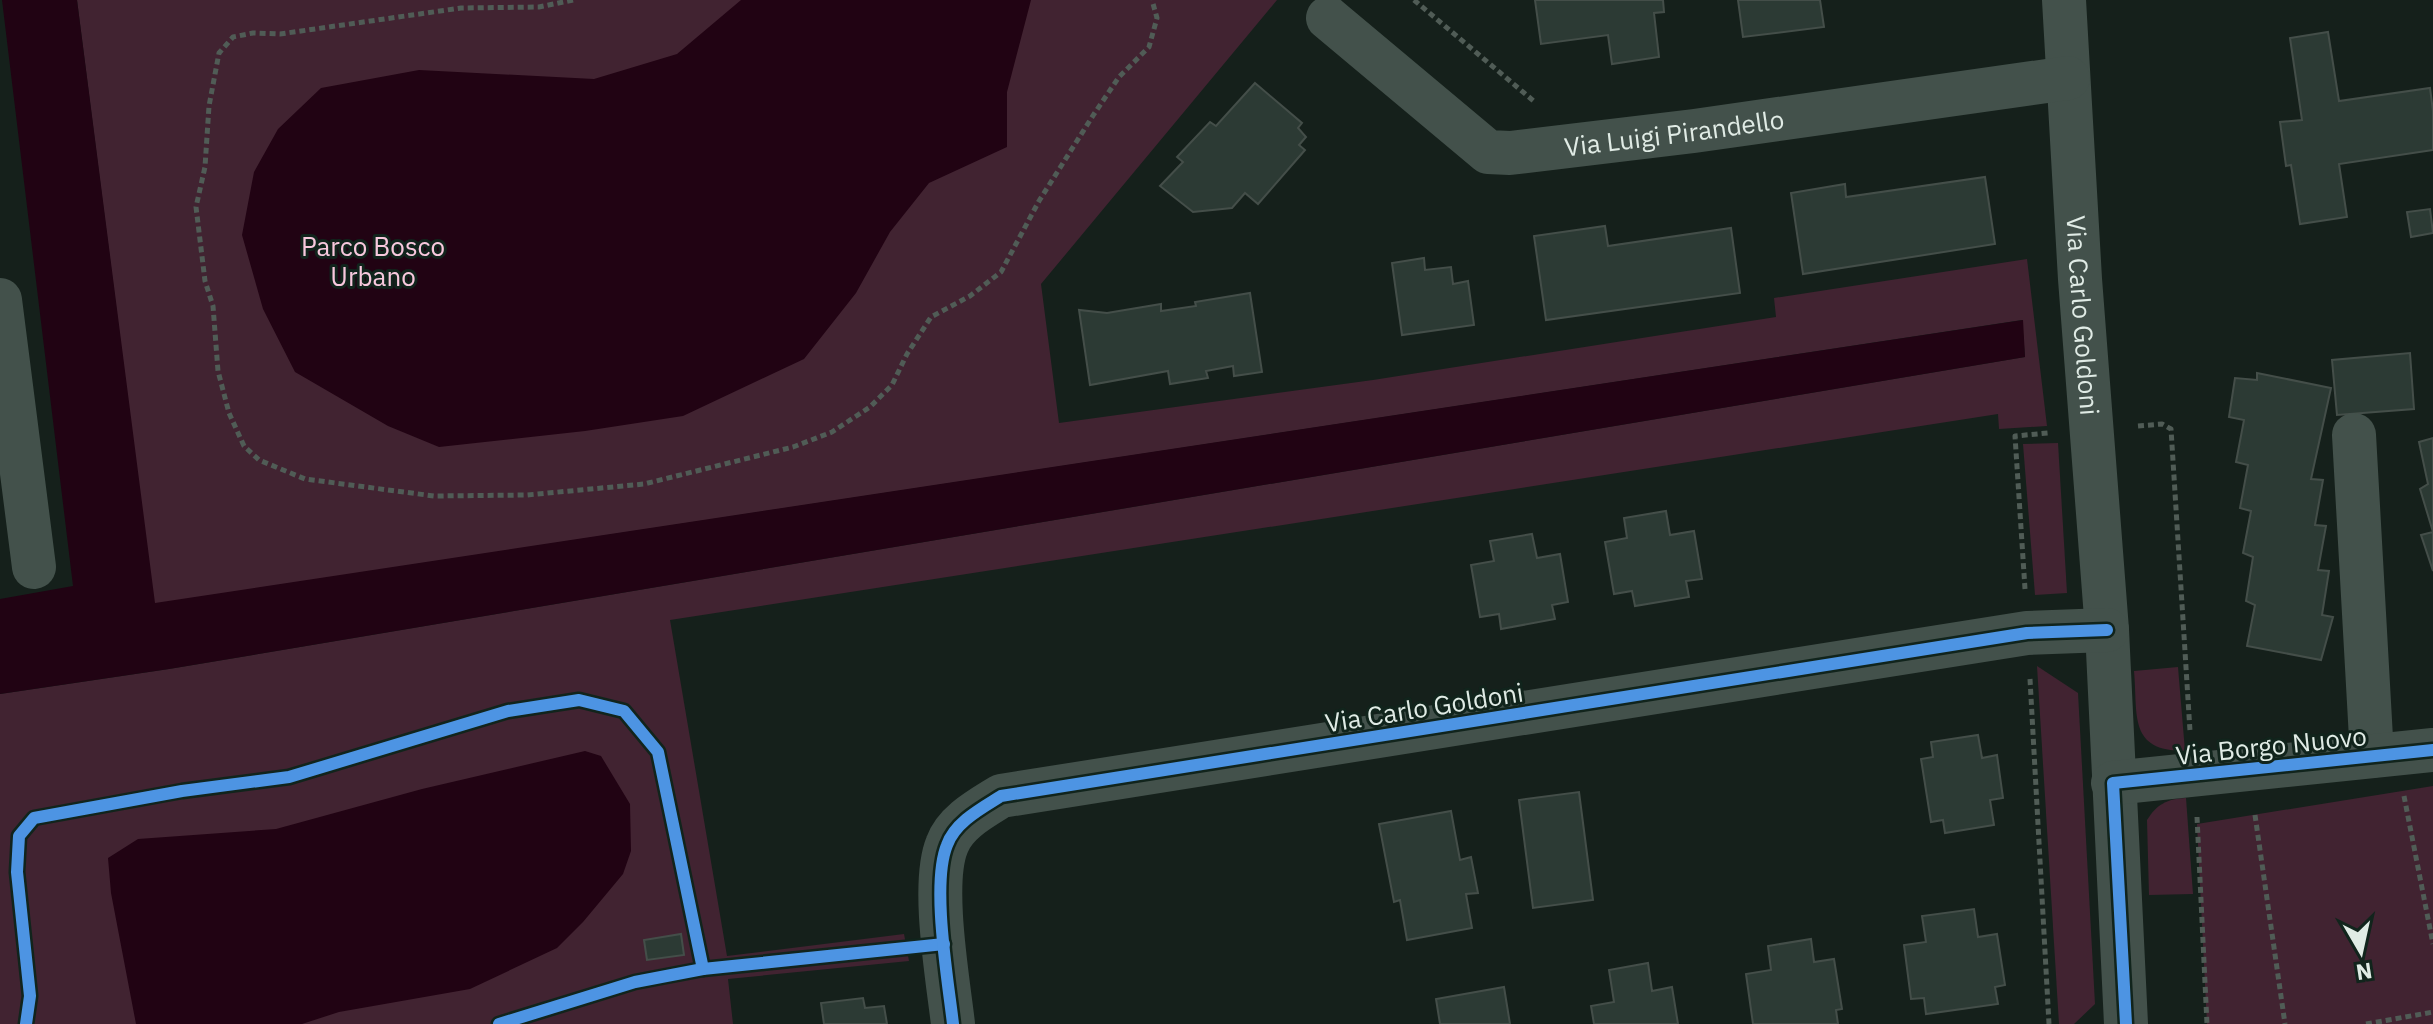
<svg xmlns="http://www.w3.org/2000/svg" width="2433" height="1024" viewBox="0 0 2433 1024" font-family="'IBM Plex Sans',sans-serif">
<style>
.green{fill:#412331}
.water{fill:#210313}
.building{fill:#2c3a34;stroke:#444e49;stroke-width:2}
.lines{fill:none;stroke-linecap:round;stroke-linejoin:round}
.path{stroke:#505c56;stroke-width:5;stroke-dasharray:6 4;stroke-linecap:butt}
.minor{stroke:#43514b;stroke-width:44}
.cycleway-casing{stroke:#11241c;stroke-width:17}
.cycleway{stroke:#4d94e3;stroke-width:12}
.labels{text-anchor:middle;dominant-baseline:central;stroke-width:6;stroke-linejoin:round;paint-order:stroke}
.street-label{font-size:26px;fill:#e0ebe5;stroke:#11241c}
.park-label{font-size:26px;fill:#f8c8dd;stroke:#11241c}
</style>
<rect width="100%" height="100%" fill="#15201b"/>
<g class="green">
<path d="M77 0H1277L1041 284 1059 423 1373 380 1776 317 1774 298 2027 259 2047 426 1999 429 1998 414 670 620 727 956 904 934 909 961 728 979 733 1024H0V694L169 669 2025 357 2022 320 154 604Z"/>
<path d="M2058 443 2067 593 2035 595 2023 444Z"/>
<path d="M2037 666 2078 693 2095 1004 2074 1024H2059Z"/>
<path d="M2178 667 2185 751C2128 751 2138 715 2134 671Z"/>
<path d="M2433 786V1024H2207L2197 824Z"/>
<path d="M2186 798 2193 894 2149 895 2147 820C2157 804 2167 799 2186 798Z"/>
</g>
<g class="water">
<path d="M2 0H77L155 603 2023 320 2025 357 169 669 0 694V599L73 586Z"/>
<path d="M741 0H1031L1007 92V147L929 183 890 232 856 293 804 359 683 416 585 431 439 447 388 426 295 372 263 309 242 235 254 172 278 129 321 88 419 70 594 79 677 54Z"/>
<path d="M585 751 601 756 630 804 631 851 623 874 583 922 557 948 470 989 339 1012 302 1024H136L111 893 108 858 138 839 276 829 422 789Z"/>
</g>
<g class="building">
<path d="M1535 0H1663L1664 12 1654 13 1659 57 1612 64 1608 35 1541 44Z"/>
<path d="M1738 0H1820L1824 27 1743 37Z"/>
<path d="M2328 32 2339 101 2430 88 2433 111V150L2339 164 2347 217 2300 224 2291 165 2286 166 2280 122 2302 120 2290 38Z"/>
<path d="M1255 83 1302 123 1298 128 1306 137 1299 145 1305 150 1258 204 1245 193 1232 208 1193 212 1160 186 1183 162 1177 157 1210 122 1216 126Z"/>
<path d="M1985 177 1995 244 1803 274 1791 193 1845 184 1846 197Z"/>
<path d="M2430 209 2433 233 2411 237 2407 212Z"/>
<path d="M1605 226 1608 246 1731 228 1740 293 1546 320 1534 236Z"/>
<path d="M1424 258 1425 270 1451 267 1453 284 1468 281 1474 325 1402 335 1392 263Z"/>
<path d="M1250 293 1262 372 1234 376 1233 366 1206 371 1208 378 1170 384 1168 371 1090 385 1079 310 1107 313 1161 304V311L1196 306 1195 302Z"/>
<path d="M2410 353 2414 409 2337 415 2332 360Z"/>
<path d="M2257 373 2331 388 2311 479 2323 480 2315 525 2326 526 2318 570 2329 571 2322 615 2333 617 2321 660 2247 646 2255 605 2246 601 2253 557 2243 553 2251 511 2240 508 2248 465 2236 462 2244 420 2229 417 2235 378 2257 380Z"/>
<path d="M2433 438V571L2421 535 2433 532 2420 489 2428 484 2419 442Z"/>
<path d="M1666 511 1670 535 1694 531 1702 579 1686 581 1689 597 1635 606 1632 591 1614 594 1605 542 1627 538 1624 518Z"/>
<path d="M1532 534 1537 558 1560 554 1568 602 1552 605 1555 619 1501 629 1499 614 1480 617 1471 565 1494 561 1490 541Z"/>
<path d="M1978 735 1982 758 1997 755 2003 798 1990 800 1994 825 1945 833 1943 820 1931 822 1921 759 1933 757 1931 742Z"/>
<path d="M1579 792 1593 900 1533 908 1519 800Z"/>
<path d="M1451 811 1460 860 1471 857 1478 893 1466 894 1472 928 1407 940 1400 900 1394 902 1379 824Z"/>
<path d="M1974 909 1978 937 1997 934 2005 985 1995 987 1998 1004 1926 1014 1924 998 1911 999 1904 945 1926 942 1922 916Z"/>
<path d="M681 934 684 955 647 960 644 940Z"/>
<path d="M1811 939 1814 962 1834 959 1842 1009 1836 1010 1838 1024H1753L1746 974 1771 970 1768 946Z"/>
<path d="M1648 963 1652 991 1672 987 1678 1024H1594L1591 1006 1614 1002 1609 970Z"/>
<path d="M1504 987 1510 1024H1440L1436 999Z"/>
<path d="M863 998 865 1008 884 1006 887 1024H824L821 1003Z"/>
</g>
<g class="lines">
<g class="path">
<path d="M573 0 539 7 461 8 280 34 253 33 233 37 219 53 209 106 205 167 196 207 205 281 213 306 218 371 229 413 244 446 259 460 305 479 434 496 527 495 644 484 793 447 832 432 870 407 892 385 907 354 931 317 970 296 1001 272 1039 201 1094 114 1119 77 1149 47 1157 18 1152 0"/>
<path d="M1414 0 1536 103"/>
<path d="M2138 426 2162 424 2171 429 2190 731"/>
<path d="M2025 589 2015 436 2048 433"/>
<path d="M2030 679 2049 1024"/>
<path d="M2404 796 2433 944"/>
<path d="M2255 815 2285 1024"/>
<path d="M2197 817 2207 1024"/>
<path d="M2366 1024 2433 1012"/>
</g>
<g class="minor">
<path id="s1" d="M2064 0 2080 279 2107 630 2126 1024"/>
<path id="s2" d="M1328 18 1488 152 1510 153 1694 131 2068 78"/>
<path d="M0 300 34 567"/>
<path d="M2354 435 2372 756"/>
<path d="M2113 783 2433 750"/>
<path d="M953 1024C948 980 931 884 947 845 955 822 982 808 1001 796L2027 633 2107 630"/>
</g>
<defs>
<g id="cycleway">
<path d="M26 1024 30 996 17 872 19 836 34 818 182 791 289 777 508 711 579 700 624 711 658 752 703 969"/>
<path d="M499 1024 635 982 703 969 944 944"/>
<path d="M953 1024C948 980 931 884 947 845 955 822 982 808 1001 796L2027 633 2107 630"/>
<path d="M2126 1024 2113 783 2433 750"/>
</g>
</defs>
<use href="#cycleway" class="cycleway-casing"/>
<use href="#cycleway" class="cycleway"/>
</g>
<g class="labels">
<g class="street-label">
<text stroke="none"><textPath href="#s2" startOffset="396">Via Luigi Pirandello</textPath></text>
<text stroke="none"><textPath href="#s1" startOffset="316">Via Carlo Goldoni</textPath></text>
<text transform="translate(1424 707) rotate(-9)">Via Carlo Goldoni</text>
<text transform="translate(2271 745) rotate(-6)">Via Borgo Nuovo</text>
</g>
<g class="park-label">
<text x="373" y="246">Parco Bosco<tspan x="373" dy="30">Urbano</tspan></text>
</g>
</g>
<g transform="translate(2361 952) rotate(171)" stroke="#11241c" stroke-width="6" paint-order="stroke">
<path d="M0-6L14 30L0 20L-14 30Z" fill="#e0ebe5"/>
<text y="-12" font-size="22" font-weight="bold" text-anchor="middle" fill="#e0ebe5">N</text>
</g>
</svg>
